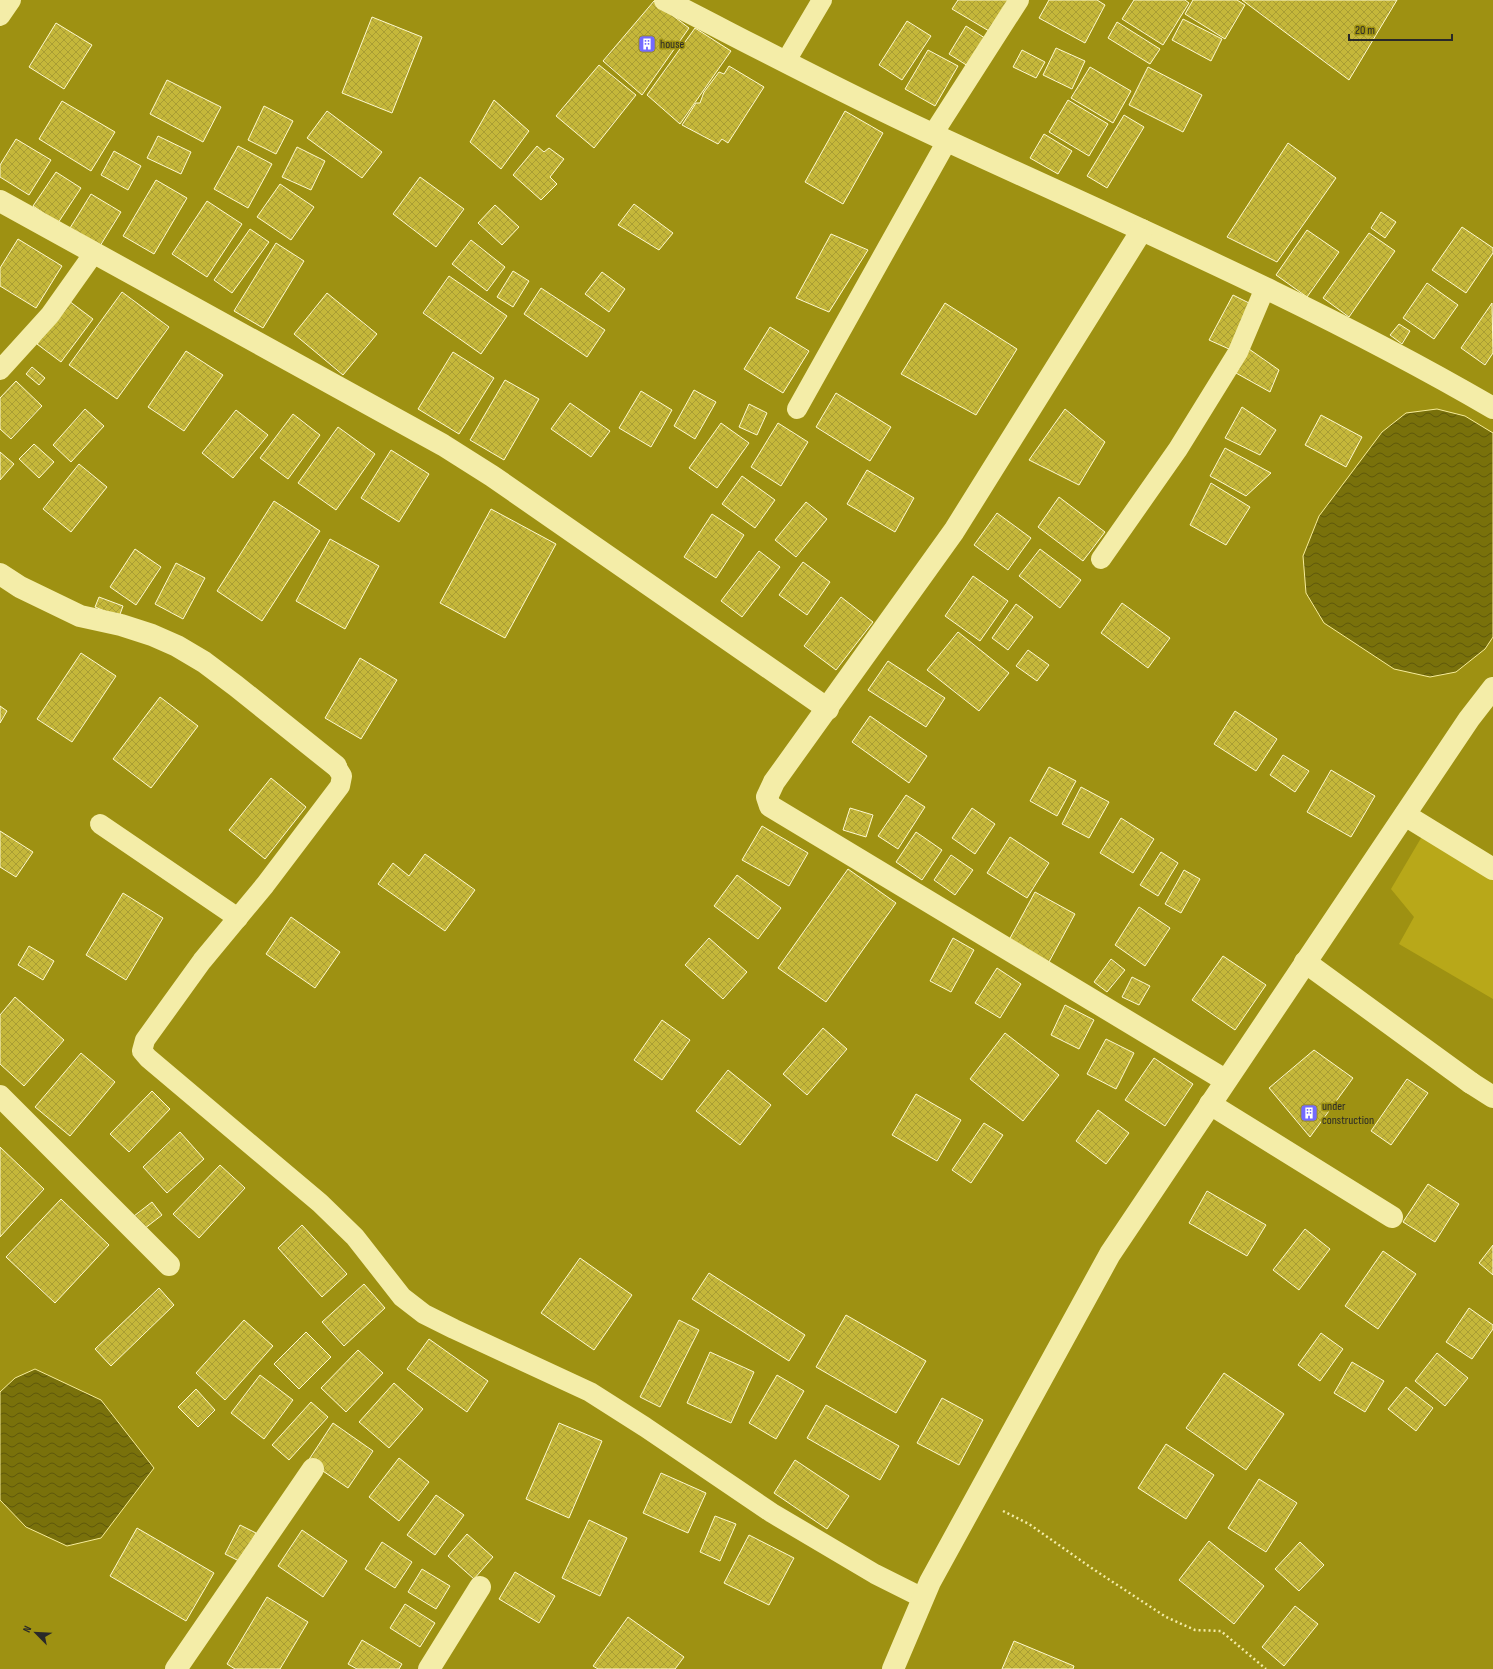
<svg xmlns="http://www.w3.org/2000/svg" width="1493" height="1669" viewBox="0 0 1493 1669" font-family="'Sofia Sans Condensed',sans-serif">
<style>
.green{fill:#b8a819}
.water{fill:url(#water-waves);stroke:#f8ed99}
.building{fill:url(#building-cross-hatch);stroke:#fef9d0}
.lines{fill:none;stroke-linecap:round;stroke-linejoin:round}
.path{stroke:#f4eda8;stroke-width:2.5;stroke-dasharray:2 3;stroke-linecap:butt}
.service{stroke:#f4eda8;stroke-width:20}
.minor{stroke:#f4eda8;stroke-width:22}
.tertiary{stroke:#f4eda8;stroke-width:22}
.labels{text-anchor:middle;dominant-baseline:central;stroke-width:3;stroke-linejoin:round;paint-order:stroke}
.poi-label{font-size:12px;fill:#292929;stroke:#9e9112;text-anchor:start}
</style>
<defs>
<pattern id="water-waves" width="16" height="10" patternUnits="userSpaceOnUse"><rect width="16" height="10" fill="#79710b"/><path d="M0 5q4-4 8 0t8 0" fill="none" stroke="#5e580b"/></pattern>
<pattern id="building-cross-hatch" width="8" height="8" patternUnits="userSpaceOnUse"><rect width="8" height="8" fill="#c5b73a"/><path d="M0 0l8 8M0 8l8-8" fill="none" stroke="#a99d33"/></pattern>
</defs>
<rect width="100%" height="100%" fill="#9e9112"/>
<path class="green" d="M1424 833 1493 873V999L1399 944 1414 917 1391 889Z"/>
<g class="water">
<path d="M1437 409 1465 416 1493 433V637L1485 649 1456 672 1430 677 1394 669 1324 623 1306 593 1303 556 1319 516 1382 432 1406 413Z"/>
<path d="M35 1369 101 1400 154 1468 101 1538 67 1546 26 1527 0 1500V1392L15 1378Z"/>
</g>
<g class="building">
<path d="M958 0H1015L994 34 952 9Z"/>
<path d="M1049 0H1097L1105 5 1085 43 1039 18Z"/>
<path d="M1134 0H1185L1189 3 1163 45 1122 19Z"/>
<path d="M1193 0H1237L1245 5 1225 39 1185 14Z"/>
<path d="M1242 0H1397L1349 80Z"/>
<path d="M654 1 689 28 642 95 603 61Z"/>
<path d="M372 17 422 37 392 113 342 93Z"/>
<path d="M1183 19 1222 39 1211 61 1172 40Z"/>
<path d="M907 21 931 36 902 80 879 65Z"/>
<path d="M1117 22 1160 49 1150 64 1108 38Z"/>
<path d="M56 23 92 45 64 89 29 67Z"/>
<path d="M966 26 988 40 971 68 949 54Z"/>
<path d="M695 28 731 51 680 124 647 95Z"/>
<path d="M1056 48 1085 61 1072 89 1043 75Z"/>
<path d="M928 50 958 66 935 106 905 89Z"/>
<path d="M1022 50 1045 62 1036 78 1013 67Z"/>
<path d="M599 65 636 95 594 148 556 116Z"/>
<path d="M729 66 764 87 728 143 722 139 718 144 682 125 696 103H700L704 92 719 72 724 74Z"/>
<path d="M1090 67 1131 91 1113 123 1071 98Z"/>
<path d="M1148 67 1202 95 1183 132 1129 105Z"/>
<path d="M167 80 221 107 203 142 150 114Z"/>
<path d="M494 100 529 131 501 169 470 142Z"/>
<path d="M1068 100 1108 124 1089 156 1049 132Z"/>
<path d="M62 101 115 132 91 171 39 139Z"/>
<path d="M264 106 293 121 276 154 248 140Z"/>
<path d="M327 111 382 152 362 178 307 138Z"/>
<path d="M845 111 883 133 843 204 805 182Z"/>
<path d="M1124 115 1144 127 1107 188 1087 176Z"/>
<path d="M1044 134 1072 151 1058 174 1030 158Z"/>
<path d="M158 136 191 152 181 174 147 158Z"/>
<path d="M16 139 51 160 29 195 0 177V165Z"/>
<path d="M1288 143 1336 178 1277 262 1227 237Z"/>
<path d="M238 146 272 164 248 208 214 189Z"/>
<path d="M537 146 544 152 549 148 564 159 550 177 557 184 541 200 513 175Z"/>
<path d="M297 147 325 161 311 190 282 177Z"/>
<path d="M114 151 141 166 128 190 101 175Z"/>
<path d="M56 172 81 188 58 223 33 206Z"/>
<path d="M420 177 464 209 436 247 393 214Z"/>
<path d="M156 180 187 198 154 254 123 236Z"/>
<path d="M280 184 314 207 291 240 257 217Z"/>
<path d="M91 194 121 212 100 246 70 228Z"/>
<path d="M207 201 242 224 207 277 172 254Z"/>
<path d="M634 204 673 233 659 250 618 225Z"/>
<path d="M495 205 519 227 502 245 478 223Z"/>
<path d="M1381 212 1396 222 1385 238 1371 228Z"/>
<path d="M1462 227 1493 248V253L1466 293 1432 270Z"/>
<path d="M250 229 269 242 232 293 214 280Z"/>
<path d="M1307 230 1339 252 1307 297 1276 275Z"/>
<path d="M1369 233 1395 251 1349 317 1323 298Z"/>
<path d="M831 234 868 250 829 312 796 298Z"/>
<path d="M18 239 62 266 36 308 0 286V268Z"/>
<path d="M471 240 505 267 487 291 452 264Z"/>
<path d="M276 243 304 261 263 328 234 311Z"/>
<path d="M513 271 529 281 513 307 497 297Z"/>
<path d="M602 272 625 289 609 312 585 294Z"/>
<path d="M449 276 507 316 481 354 423 313Z"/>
<path d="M1427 283 1458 305 1434 339 1403 318Z"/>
<path d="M541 288 605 330 587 357 524 314Z"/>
<path d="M122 292 169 327 117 399 69 365Z"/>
<path d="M327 293 377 334 343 375 294 334Z"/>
<path d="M1233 295 1253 305 1229 349 1209 340Z"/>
<path d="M69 301 93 319 61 362 37 344Z"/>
<path d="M945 303 1017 349 976 415 901 374Z"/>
<path d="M1492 303 1493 353 1485 365 1461 348Z"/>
<path d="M1399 324 1410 331 1402 344 1390 335Z"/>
<path d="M770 327 809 351 783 393 744 369Z"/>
<path d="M1249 349 1279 370 1270 392 1236 373Z"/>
<path d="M186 351 223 375 184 431 148 407Z"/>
<path d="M453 352 494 378 459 434 418 409Z"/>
<path d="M32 367 45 378 39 385 26 374Z"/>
<path d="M505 380 539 399 504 460 470 440Z"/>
<path d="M16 381 42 406 11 439 0 429V398Z"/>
<path d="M694 390 716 402 695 439 674 426Z"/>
<path d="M641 391 672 410 651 447 619 428Z"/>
<path d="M836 393 891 427 870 461 816 427Z"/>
<path d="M570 403 610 431 591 457 551 429Z"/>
<path d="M749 404 767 413 757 435 739 427Z"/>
<path d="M1242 407 1276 430 1260 455 1225 438Z"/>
<path d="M85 409 104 426 71 462 53 445Z"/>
<path d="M1065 409 1105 442 1079 485 1029 460Z"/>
<path d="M236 410 268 435 233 478 202 453Z"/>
<path d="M293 414 320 435 288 479 260 458Z"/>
<path d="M1321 415 1362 437 1346 467 1305 445Z"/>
<path d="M721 423 749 443 717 488 689 468Z"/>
<path d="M778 423 808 442 781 486 751 467Z"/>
<path d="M338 427 375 454 336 510 298 483Z"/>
<path d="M34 444 54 462 39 478 19 459Z"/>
<path d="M1225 448 1271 473 1246 496 1210 476Z"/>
<path d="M391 450 429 474 399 522 361 498Z"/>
<path d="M0 452 14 464 0 480Z"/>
<path d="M79 464 107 487 71 532 43 509Z"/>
<path d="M867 470 914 498 895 532 847 504Z"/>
<path d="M742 476 775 500 755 528 722 504Z"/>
<path d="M1211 483 1250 507 1226 545 1190 525Z"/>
<path d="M1059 497 1105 532 1083 561 1038 527Z"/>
<path d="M274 501 320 531 262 621 217 591Z"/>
<path d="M806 502 827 519 796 557 775 540Z"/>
<path d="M491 509 556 544 505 638 440 603Z"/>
<path d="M997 513 1031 538 1008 570 974 545Z"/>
<path d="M712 514 744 535 716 578 684 557Z"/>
<path d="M330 539 379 566 345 629 296 601Z"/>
<path d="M135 549 161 567 136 605 110 587Z"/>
<path d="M1040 549 1081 580 1060 608 1019 576Z"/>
<path d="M759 551 780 567 742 617 721 601Z"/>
<path d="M803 562 830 582 807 615 779 595Z"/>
<path d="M176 563 205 578 183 619 155 604Z"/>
<path d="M973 576 1008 601 980 641 945 616Z"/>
<path d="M99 597 123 606 119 617 95 607Z"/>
<path d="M841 597 873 622 836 670 804 646Z"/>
<path d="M1122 603 1170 638 1148 668 1101 633Z"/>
<path d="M1016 604 1033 617 1008 650 992 638Z"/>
<path d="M958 632 1009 673 979 711 927 670Z"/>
<path d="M1028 650 1049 665 1037 681 1016 666Z"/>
<path d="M81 653 116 676 72 742 37 719Z"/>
<path d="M360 658 397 680 361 739 325 718Z"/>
<path d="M888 661 945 698 926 727 868 690Z"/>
<path d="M160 697 198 726 151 788 113 759Z"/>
<path d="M0 706 7 711 0 723Z"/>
<path d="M1235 711 1277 739 1256 771 1214 744Z"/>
<path d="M870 716 927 756 909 783 852 742Z"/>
<path d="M1283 755 1309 771 1295 792 1270 775Z"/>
<path d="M1049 767 1076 781 1057 816 1030 801Z"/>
<path d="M1331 770 1375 796 1351 837 1307 812Z"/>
<path d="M271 778 306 807 265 859 229 830Z"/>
<path d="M1081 787 1109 802 1089 838 1062 824Z"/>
<path d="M906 795 925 807 898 849 878 836Z"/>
<path d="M850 808 873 815 866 837 843 830Z"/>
<path d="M972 808 995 824 975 854 952 838Z"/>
<path d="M1121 818 1154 839 1133 873 1100 853Z"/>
<path d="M762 826 808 853 789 886 742 860Z"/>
<path d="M0 831 33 852 16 877 0 867Z"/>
<path d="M916 832 942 850 922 880 896 862Z"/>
<path d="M1010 837 1049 863 1027 898 987 873Z"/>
<path d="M1161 852 1178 863 1158 896 1140 885Z"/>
<path d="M425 854 475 890 445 931 378 884 393 863 409 876Z"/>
<path d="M951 855 973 870 955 895 934 880Z"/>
<path d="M848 869 896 903 826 1002 778 968Z"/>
<path d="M1184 870 1200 879 1181 913 1165 904Z"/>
<path d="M737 875 781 908 758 939 714 906Z"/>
<path d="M1035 892 1075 914 1049 962 1009 940Z"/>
<path d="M123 893 163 918 126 980 86 955Z"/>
<path d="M1139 907 1170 928 1145 966 1115 945Z"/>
<path d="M291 917 340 952 315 988 266 954Z"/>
<path d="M709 938 747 972 723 999 685 965Z"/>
<path d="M953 938 974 950 951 992 930 981Z"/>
<path d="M29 946 54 961 43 980 18 965Z"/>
<path d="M1223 956 1266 985 1235 1030 1192 1000Z"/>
<path d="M1111 959 1125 970 1107 992 1094 982Z"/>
<path d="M997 968 1021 984 1000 1018 975 1003Z"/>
<path d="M1132 977 1150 986 1139 1005 1122 997Z"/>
<path d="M15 997 64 1040 24 1086 0 1064V1015Z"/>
<path d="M1065 1005 1094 1020 1079 1049 1051 1035Z"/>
<path d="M662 1020 690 1040 662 1080 634 1060Z"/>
<path d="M823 1028 847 1049 807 1095 783 1074Z"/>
<path d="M1005 1033 1059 1075 1023 1121 970 1079Z"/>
<path d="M1106 1039 1134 1053 1116 1089 1087 1074Z"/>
<path d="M1314 1050 1353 1078 1310 1137 1269 1088Z"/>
<path d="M81 1053 115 1082 70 1136 35 1107Z"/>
<path d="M1154 1058 1193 1084 1165 1126 1125 1100Z"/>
<path d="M728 1070 771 1105 740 1145 696 1111Z"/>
<path d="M1407 1079 1428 1093 1391 1145 1371 1131Z"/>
<path d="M152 1091 170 1109 129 1152 110 1134Z"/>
<path d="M916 1094 961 1120 937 1161 892 1135Z"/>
<path d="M1098 1110 1129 1133 1106 1164 1076 1141Z"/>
<path d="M984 1123 1003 1135 971 1183 952 1170Z"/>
<path d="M180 1132 204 1159 167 1193 143 1167Z"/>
<path d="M0 1147 44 1189 0 1237Z"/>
<path d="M220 1165 245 1188 199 1238 173 1214Z"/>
<path d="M1428 1184 1459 1204 1435 1242 1403 1222Z"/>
<path d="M1207 1191 1266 1225 1247 1256 1189 1223Z"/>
<path d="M61 1199 109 1245 55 1303 6 1257Z"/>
<path d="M152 1202 162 1215 144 1229 134 1216Z"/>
<path d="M302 1225 347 1274 322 1297 278 1248Z"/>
<path d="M1305 1229 1330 1249 1299 1290 1273 1270Z"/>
<path d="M1493 1245V1275L1479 1263Z"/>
<path d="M1383 1251 1416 1274 1378 1329 1345 1306Z"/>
<path d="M580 1258 632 1295 594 1350 541 1313Z"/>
<path d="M709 1273 805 1335 789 1361 692 1299Z"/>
<path d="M364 1284 385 1308 344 1346 322 1322Z"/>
<path d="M159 1288 174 1305 111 1366 95 1349Z"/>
<path d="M1469 1308 1493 1325V1329L1472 1359 1446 1342Z"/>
<path d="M846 1315 926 1361 896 1413 816 1367Z"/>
<path d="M244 1320 273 1346 225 1400 196 1373Z"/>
<path d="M679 1320 699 1330 660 1407 640 1397Z"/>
<path d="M306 1332 331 1357 299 1389 274 1364Z"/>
<path d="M1321 1333 1343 1349 1320 1381 1298 1365Z"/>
<path d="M429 1339 488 1381 467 1412 407 1369Z"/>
<path d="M358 1350 383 1373 346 1412 321 1388Z"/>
<path d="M710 1352 754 1372 731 1423 687 1403Z"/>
<path d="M1437 1353 1468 1378 1445 1406 1415 1381Z"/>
<path d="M1352 1362 1384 1381 1365 1412 1334 1393Z"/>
<path d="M1224 1373 1284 1414 1246 1470 1186 1428Z"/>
<path d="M260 1375 293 1400 264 1439 231 1413Z"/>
<path d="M777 1375 804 1391 776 1439 749 1423Z"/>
<path d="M394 1383 423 1409 389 1448 359 1422Z"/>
<path d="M1406 1387 1433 1408 1416 1431 1388 1409Z"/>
<path d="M196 1389 215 1410 198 1427 178 1407Z"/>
<path d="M942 1398 983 1420 959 1465 917 1443Z"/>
<path d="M311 1402 328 1417 289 1460 272 1445Z"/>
<path d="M826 1405 899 1446 880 1480 807 1438Z"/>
<path d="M333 1423 373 1451 348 1488 308 1461Z"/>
<path d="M559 1423 602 1441 569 1518 526 1499Z"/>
<path d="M1166 1444 1214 1475 1186 1519 1138 1488Z"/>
<path d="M399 1458 429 1482 399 1521 369 1497Z"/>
<path d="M795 1460 849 1496 827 1529 774 1493Z"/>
<path d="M661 1473 706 1493 688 1533 643 1513Z"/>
<path d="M1259 1479 1297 1503 1266 1552 1228 1528Z"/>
<path d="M436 1495 464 1515 435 1555 407 1535Z"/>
<path d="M715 1516 736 1524 720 1561 700 1552Z"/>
<path d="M589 1520 627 1538 600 1596 562 1578Z"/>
<path d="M240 1525 256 1533 241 1562 225 1554Z"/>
<path d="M137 1528 214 1573 186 1621 110 1576Z"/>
<path d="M302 1530 347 1561 323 1597 278 1566Z"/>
<path d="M467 1534 493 1557 474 1579 448 1556Z"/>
<path d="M749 1535 794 1558 769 1605 724 1583Z"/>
<path d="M1209 1541 1264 1586 1234 1624 1179 1580Z"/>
<path d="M382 1542 412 1562 395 1588 365 1569Z"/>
<path d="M1300 1542 1324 1565 1299 1591 1275 1569Z"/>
<path d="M422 1569 450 1586 436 1609 408 1592Z"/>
<path d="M515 1572 555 1596 539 1623 499 1599Z"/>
<path d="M267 1597 308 1622 280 1669H235L227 1664Z"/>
<path d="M405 1604 435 1623 420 1647 390 1628Z"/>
<path d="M1295 1606 1318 1624 1284 1666 1262 1647Z"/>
<path d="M628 1617 684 1657 675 1669H598L593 1666Z"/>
<path d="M362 1640 402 1664 399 1669H357L348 1664Z"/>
<path d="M1014 1641 1074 1666 1073 1669H1002Z"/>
</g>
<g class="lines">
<path class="path" d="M1003 1511 1029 1524 1093 1569 1166 1617 1195 1630 1221 1631 1266 1669"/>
<g class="service">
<path d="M0 16 11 0"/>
<path d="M786 61 822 0"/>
<path d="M933 134 1019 0"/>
<path d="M0 370 50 315 94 253"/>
<path d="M797 409 947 141"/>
<path d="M1101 559 1178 449 1238 352 1265 288"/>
<path d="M336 766 342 776 340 786 265 885 202 961 145 1040 142 1051 148 1058 320 1203 355 1237 402 1297 424 1314 454 1329 590 1392 645 1427 772 1513 875 1574 923 1598"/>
<path d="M100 824 238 918"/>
</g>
<g class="minor">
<path d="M665 0C753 45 841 92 930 133 1120 221 1313 303 1493 408"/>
<path d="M0 201 443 445 492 476 828 709"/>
<path d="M1142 230 954 531 774 782 767 797 770 806 1225 1080"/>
<path d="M0 574 20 587 80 616 121 625 152 635 177 646 204 662 236 686 336 766"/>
<path d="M1405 815 1493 869"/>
<path d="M1471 1083 1493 1097"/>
<path d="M0 1096 169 1265"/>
<path d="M1210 1104 1392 1217"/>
<path d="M176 1669 313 1469"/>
<path d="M429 1669 480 1587"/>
<path d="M893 1669 930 1582 1110 1254 1469 719 1493 688"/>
</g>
<path class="tertiary" d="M1305 962 1471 1083"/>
</g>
<defs>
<symbol id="building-square" viewBox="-11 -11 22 22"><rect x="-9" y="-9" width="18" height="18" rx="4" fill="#746bff" stroke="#9e9112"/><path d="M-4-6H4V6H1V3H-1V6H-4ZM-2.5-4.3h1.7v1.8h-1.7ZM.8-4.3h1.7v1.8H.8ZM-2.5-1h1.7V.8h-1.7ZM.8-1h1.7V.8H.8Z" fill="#fff"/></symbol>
</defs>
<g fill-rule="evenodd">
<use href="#building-square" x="637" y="34" width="20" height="20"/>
<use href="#building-square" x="1299" y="1103" width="20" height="20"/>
</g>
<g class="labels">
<g class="poi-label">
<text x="660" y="44">house</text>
<text x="1322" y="1106">under<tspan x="1322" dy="14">construction</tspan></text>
</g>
</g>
<g transform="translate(36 1633) rotate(294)" stroke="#9e9112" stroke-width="3" paint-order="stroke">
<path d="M0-3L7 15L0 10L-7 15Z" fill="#292929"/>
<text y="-6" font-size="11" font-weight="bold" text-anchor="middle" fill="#292929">N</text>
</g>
<path d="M1349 34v6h103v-6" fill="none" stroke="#292929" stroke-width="2"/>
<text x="1355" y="34" font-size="12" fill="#292929" stroke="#9e9112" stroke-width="3" paint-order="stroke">20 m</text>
</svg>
